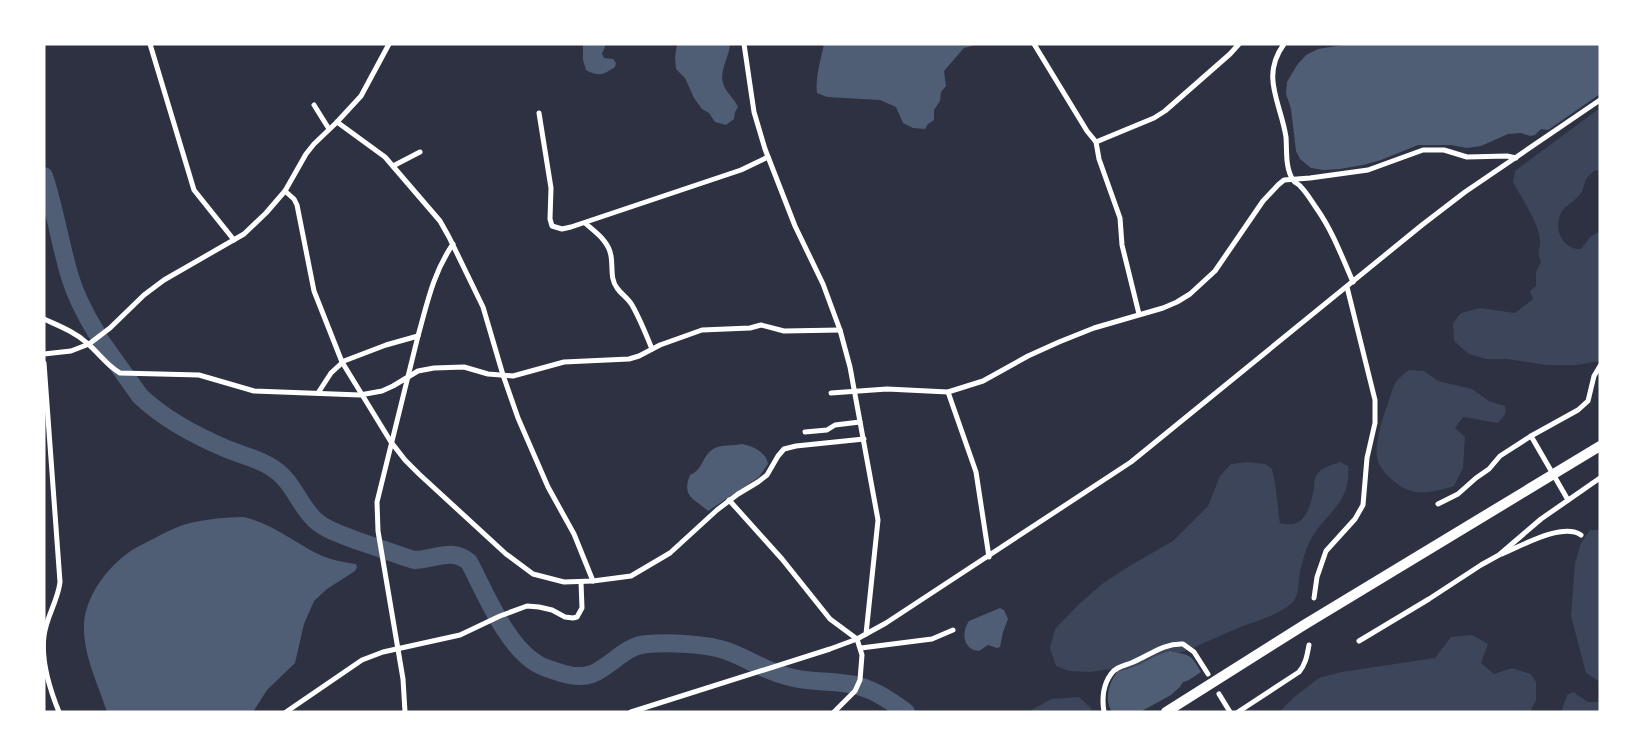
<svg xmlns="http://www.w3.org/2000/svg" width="1644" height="756" viewBox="0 0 1644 756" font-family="Commissioner,sans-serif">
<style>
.green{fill:#3c4559}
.water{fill:#4f5d75}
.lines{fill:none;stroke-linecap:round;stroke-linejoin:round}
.river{stroke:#4f5d75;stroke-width:18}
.minor{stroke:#fff;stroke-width:5}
.motorway{stroke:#fff;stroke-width:10}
</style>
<rect width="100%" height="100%" fill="#2d3142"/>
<g class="green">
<path d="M1600 108V171L1595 170C1592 173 1589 175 1587 178 1584 182 1584 189 1581 193 1575 202 1565 205 1561 213 1553 229 1563 250 1581 249L1590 237 1600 231V361L1577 365H1545L1508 359H1486L1469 354 1454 341 1453 323 1461 313 1480 308 1515 313 1533 299 1530 291 1536 286V272L1541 262C1536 248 1541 250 1540 240 1539 224 1521 197 1513 182L1515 171Z"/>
<path d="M1409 370 1424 371 1438 381 1472 389 1489 401 1505 406 1506 413 1498 423 1463 417 1455 428 1465 437 1463 468 1454 486C1441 490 1424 495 1411 491 1398 487 1380 472 1377 458 1375 444 1382 419 1387 406 1394 387 1392 382 1409 370Z"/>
<path d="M1247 462 1265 464 1272 469C1277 487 1277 505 1280 523 1305 530 1310 508 1314 488 1314 484 1314 480 1316 476 1320 468 1331 465 1340 462L1348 466C1352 504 1325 512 1310 541 1306 549 1302 562 1300 572 1298 582 1300 595 1292 603 1278 615 1260 620 1243 626 1224 634 1206 642 1188 650L1179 653 1170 651 1150 659 1140 666 1131 669 1118 671 1111 669 1090 672 1069 671 1056 666 1050 648 1055 629 1078 605 1102 584 1131 565 1173 541 1208 506 1220 476 1231 464Z"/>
<path d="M1590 530H1600V682L1586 673 1571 616 1575 563 1581 543Z"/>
<path d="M1472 635 1488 644 1481 663 1494 674 1512 668 1531 674 1536 682V700L1530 712H1279L1293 698 1319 678 1341 672 1435 658 1451 637Z"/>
<path d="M1573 692 1588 702H1600V712H1561L1567 695Z"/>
<path d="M1079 697 1091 708V712H1028L1051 699Z"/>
</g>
<g class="water">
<path d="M583 44H606L602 54 604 58 613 59 616 63 615 67C603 75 599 77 586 70L583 60Z"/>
<path d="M677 44H730C729 59 717 73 725 88 729 95 735 100 738 107L735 112 734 119 726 125 715 122 709 113 702 109 694 98 685 78 676 69 675 57Z"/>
<path d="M824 44H980L964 48 944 71 946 86 941 92 940 101 934 110V120L928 124 925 129 913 128 903 123 896 107 880 100 827 97 817 93C815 77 821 59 824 44Z"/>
<path d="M1348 44H1600V94L1548 130 1541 129 1535 135 1530 136 1521 133 1508 134 1481 146 1467 148 1451 145H1418L1381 160 1363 165 1340 169 1324 170 1311 168 1300 159 1296 151 1291 109 1286 94 1287 82 1297 65 1306 55 1318 49Z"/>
<path d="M742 444C753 446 766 452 768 464L759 477 708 511C695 499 681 497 690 475 703 470 702 456 713 449 721 444 733 446 742 444Z"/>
<path d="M243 517C272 523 292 541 318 554 330 560 343 562 356 564L357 567 355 571 327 589 314 601 304 624 295 663 267 690 253 712H107C98 684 83 655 84 625 85 596 108 566 132 550 139 546 147 542 155 538 166 532 178 526 190 523 207 519 225 517 243 517Z"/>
<path d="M1000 608 1004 610 1008 619 1003 632 1000 647 997 648 988 645 979 651C963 650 961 632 969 621Z"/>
<path d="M1170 651C1191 656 1190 653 1201 672 1194 676 1191 680 1183 682L1180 687 1171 695 1140 712H1112C1104 699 1109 682 1118 671 1141 668 1149 656 1170 651Z"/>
</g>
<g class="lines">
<g class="river">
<path d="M44 176C55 209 60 244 70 277 76 297 85 314 96 332"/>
<path d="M100 340 140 396C164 419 196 436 227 449 241 455 257 458 271 467 293 480 298 504 315 520 327 531 343 535 358 541 377 547 395 554 414 560 434 560 452 547 469 562 485 592 506 645 536 663 543 668 553 670 561 673 571 676 581 678 592 674 612 666 625 645 648 644 668 642 708 644 727 651 747 658 765 671 786 676 808 683 828 680 849 684 871 687 889 700 906 712"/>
</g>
<g class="minor">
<path d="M150 44 194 190 234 240"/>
<path d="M744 44 754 112 765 149 795 226 823 284 840 330 850 367 878 520 866 634"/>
<path d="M1034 44 1087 131 1096 142 1099 159 1120 218 1122 245 1139 314"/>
<path d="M1284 44C1260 77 1281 103 1286 137 1287 150 1285 168 1293 180 1295 183 1299 184 1301 187 1307 193 1312 202 1317 209 1333 232 1342 257 1353 282"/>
<path d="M314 105 329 129"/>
<path d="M539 113 551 188 550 219 552 226 562 229 571 227 741 170 768 157"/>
<path d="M337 122 385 157 440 221 449 237 483 307 503 375 518 418 548 487 574 534 593 581"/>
<path d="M1096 142 1154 118 1165 111 1230 54 1239 44"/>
<path d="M393 166 420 152"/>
<path d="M285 191 294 199 297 205 314 291 342 362 391 442 405 460 419 474 506 554 533 574 564 582 593 581 631 576 670 553 717 510 738 494 758 482 767 475 778 456 784 449 796 446 864 439"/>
<path d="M585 223C595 232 609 241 611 256 613 267 610 279 617 288 621 294 628 298 632 305 640 319 646 334 652 349"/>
<path d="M44 319C59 326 75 332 87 343 99 353 107 366 120 373L199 375 254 391 360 395 382 391 393 386 418 371 434 368 464 367 488 374 513 376 564 362 629 359 639 356 660 345 702 330 750 328 761 325 784 331 840 330"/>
<path d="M44 354 71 351 89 344 110 328 144 295 164 280 244 234 266 213 285 191 306 154 314 144 337 122 361 96 389 44"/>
<path d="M44 363 60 582C58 601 46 617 44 636 41 660 50 690 59 712"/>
<path d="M948 392 976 472 989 557"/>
<path d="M318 393 331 373 344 361 386 345 418 336C427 304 433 273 453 244"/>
<path d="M831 393 887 389 948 392 983 381 1028 356 1059 342 1094 328 1163 308 1177 302 1190 294 1215 271 1263 201 1278 185 1284 180 1310 178 1368 170 1423 150H1444L1467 157 1507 156 1516 158"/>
<path d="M805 432 827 430 835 425 860 422"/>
<path d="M729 500 782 559 830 619 857 639 862 655 860 680 855 691 834 712"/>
<path d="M1568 500 1531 436 1578 410 1588 401 1594 376 1600 366"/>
<path d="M1438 504 1458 494 1476 478 1489 469 1500 456 1531 436"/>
<path d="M1502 554C1521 546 1563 522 1581 535"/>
<path d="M1314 598 1317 577 1326 551 1355 519 1363 505 1367 458 1375 423V400L1347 287"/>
<path d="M1359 641 1429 599 1481 565 1499 555 1541 519 1600 478"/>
<path d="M861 648 932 639 953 630"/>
<path d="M1219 694 1230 712"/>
<path d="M286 712 362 660 383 652 460 635 500 616 527 606 539 607 552 610 565 617 573 618 577 617 582 608 581 582"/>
<path d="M405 712 403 679 378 531 377 502 418 336"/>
<path d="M631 712 830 649 857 639 886 623 1131 462 1422 225 1465 192 1600 100"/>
<path d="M1104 712C1102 700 1103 685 1111 674 1116 667 1123 666 1131 663 1149 656 1163 643 1183 644L1194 652 1208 674"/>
<path d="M1238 712 1299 672C1306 664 1307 655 1309 645"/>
</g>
<path class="motorway" d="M1166 712 1304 625 1600 446"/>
</g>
<rect width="1644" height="756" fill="none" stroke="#ffffff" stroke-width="91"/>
</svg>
